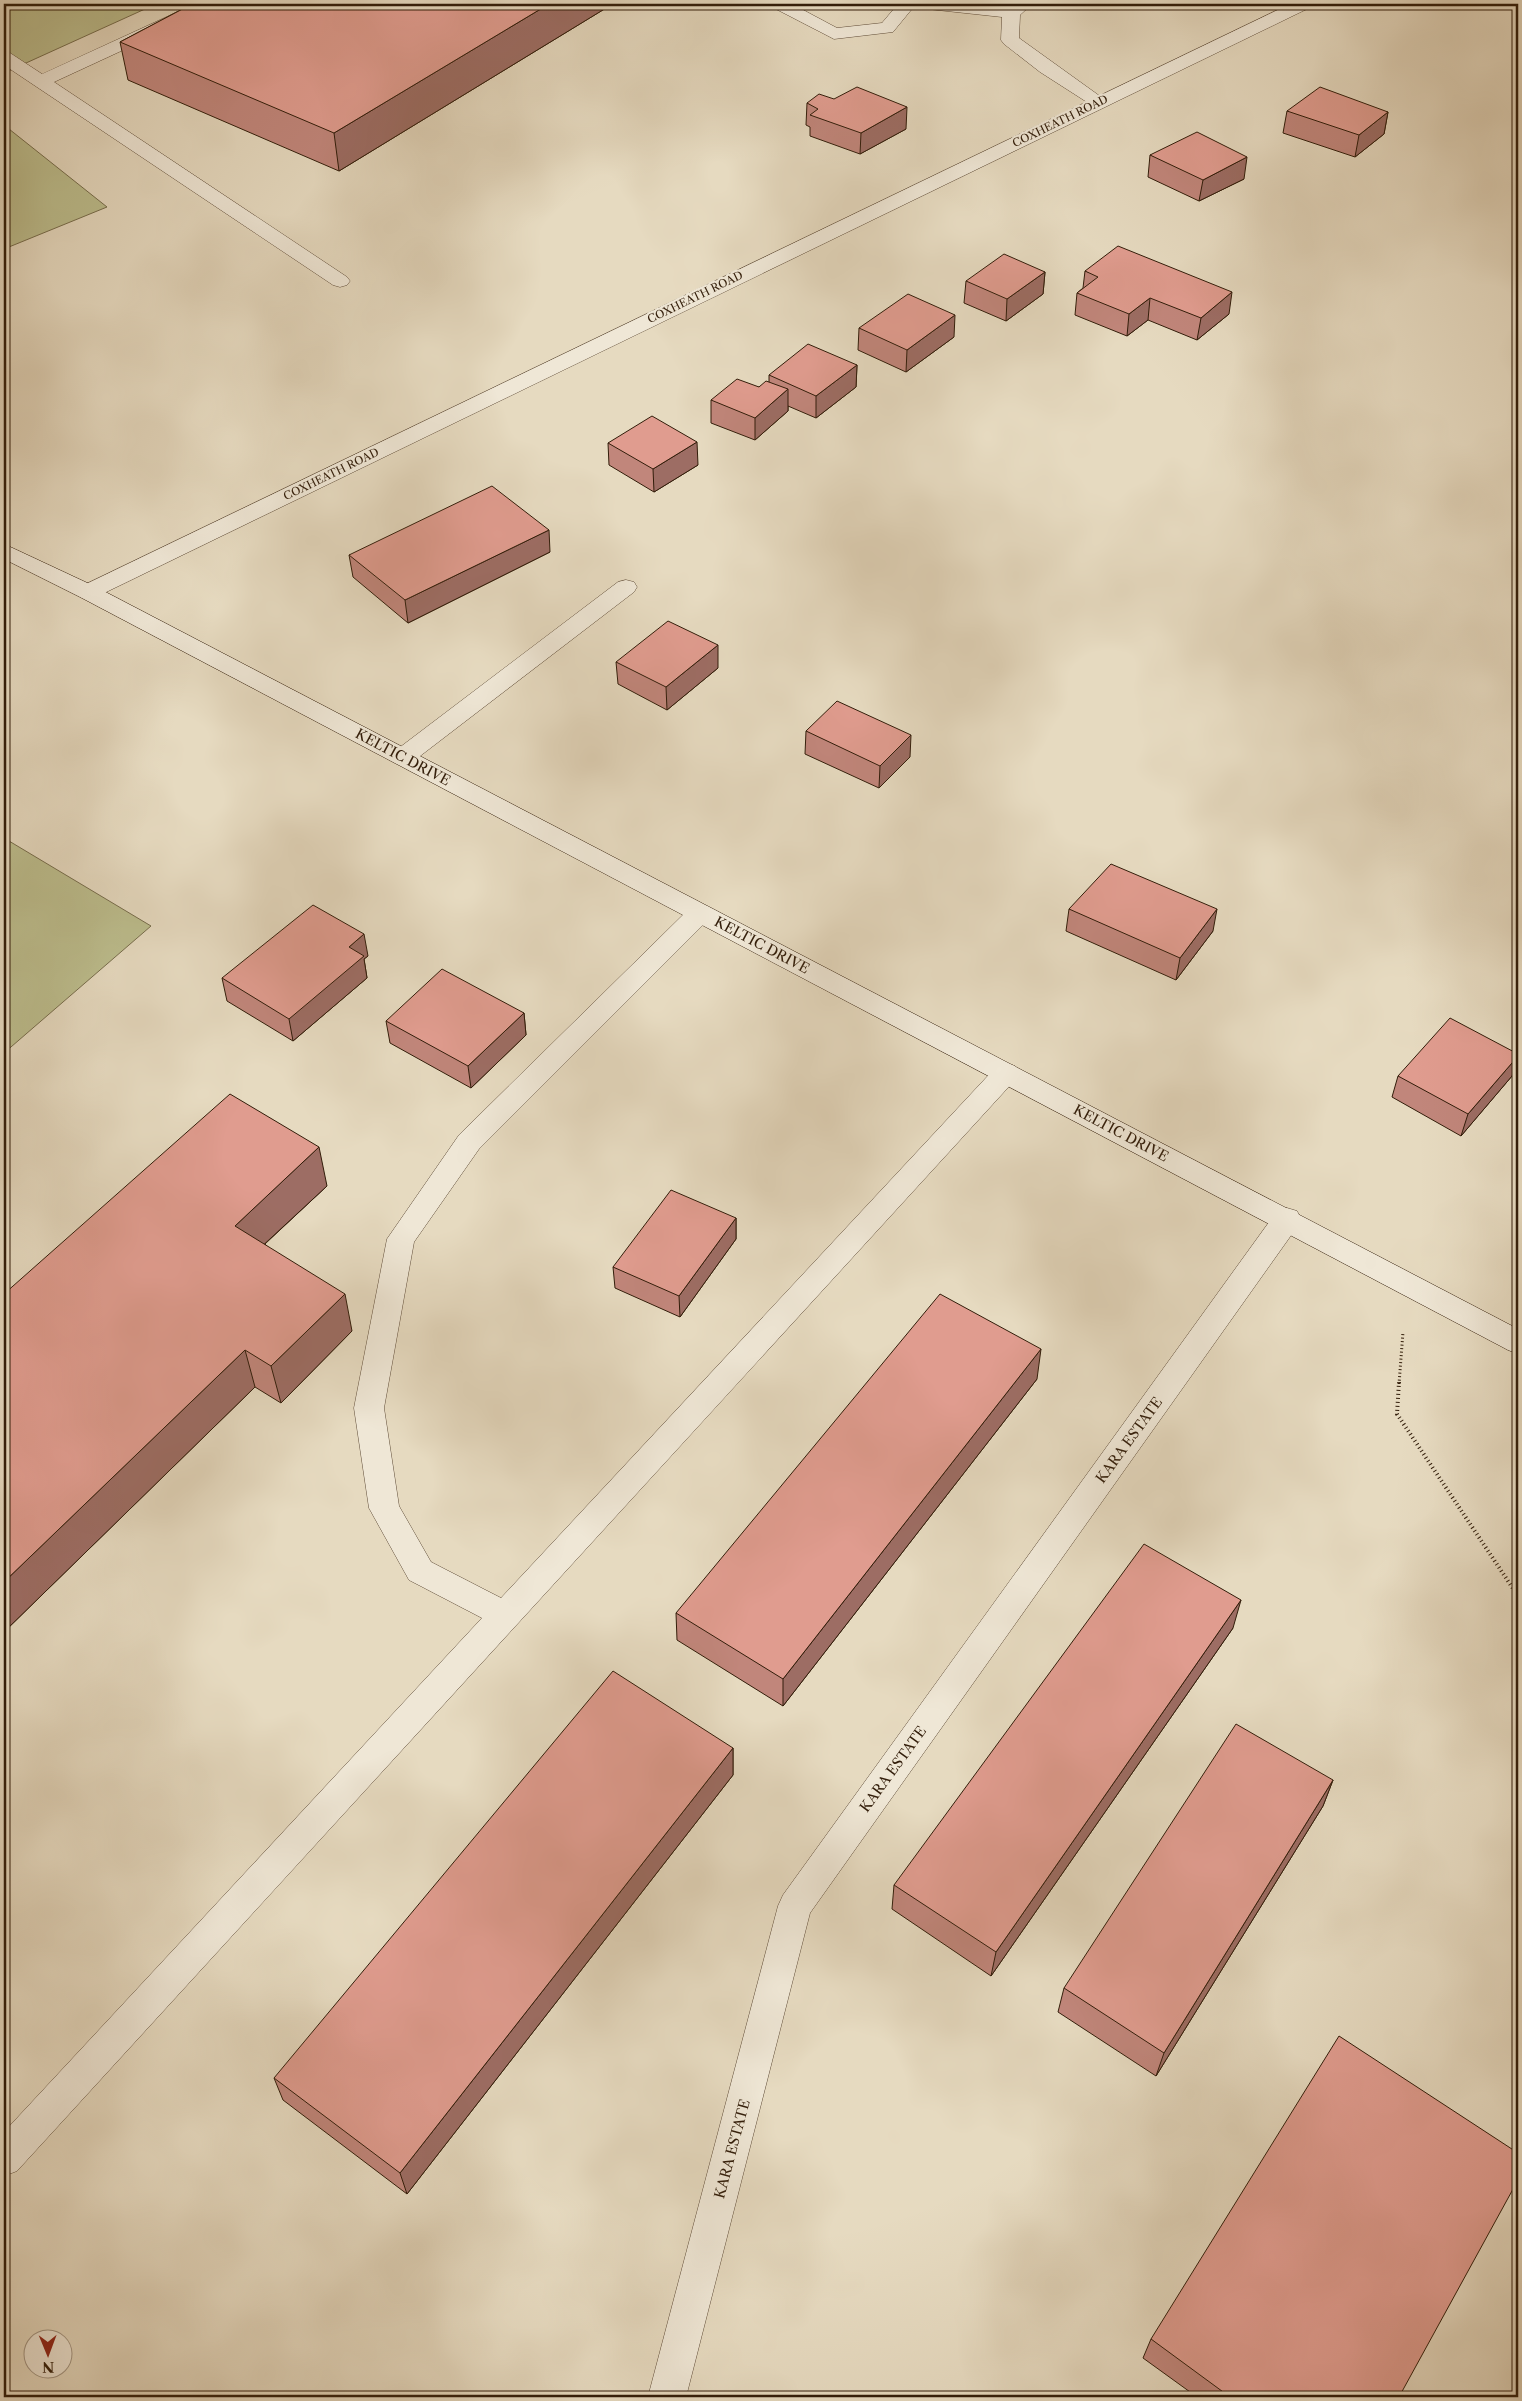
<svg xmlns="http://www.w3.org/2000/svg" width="1522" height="2401" viewBox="0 0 1522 2401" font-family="'Libre Caslon Text',serif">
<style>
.green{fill:#bcbd8d;stroke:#776d4c}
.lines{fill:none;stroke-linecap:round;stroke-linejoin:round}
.service-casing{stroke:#5f4c38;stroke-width:1}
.minor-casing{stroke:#5f4c38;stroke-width:1}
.tertiary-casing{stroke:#5f4c38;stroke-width:1}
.secondary-casing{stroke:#321d0a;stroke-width:1}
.path-far1{stroke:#321d0a;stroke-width:3;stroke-dasharray:1 2.5;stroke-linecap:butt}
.path{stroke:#321d0a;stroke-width:4;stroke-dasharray:1 3;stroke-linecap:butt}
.service{fill:#efe7d6;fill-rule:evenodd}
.minor{fill:#efe7d6;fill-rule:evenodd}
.tertiary{fill:#efe7d6;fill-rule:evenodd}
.secondary{fill:#efe7d6;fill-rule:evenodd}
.wall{fill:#c1867b;stroke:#321d0a}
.shaded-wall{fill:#9d6d64;stroke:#321d0a}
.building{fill:#e09c8f;stroke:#321d0a}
.labels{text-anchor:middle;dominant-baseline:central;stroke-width:4.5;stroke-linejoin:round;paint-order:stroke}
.far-street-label{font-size:11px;fill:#321d0a;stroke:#efe7d6}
.street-label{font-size:14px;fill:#321d0a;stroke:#efe7d6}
</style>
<rect width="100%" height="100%" fill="#e6dac0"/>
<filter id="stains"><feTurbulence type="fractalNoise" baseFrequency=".004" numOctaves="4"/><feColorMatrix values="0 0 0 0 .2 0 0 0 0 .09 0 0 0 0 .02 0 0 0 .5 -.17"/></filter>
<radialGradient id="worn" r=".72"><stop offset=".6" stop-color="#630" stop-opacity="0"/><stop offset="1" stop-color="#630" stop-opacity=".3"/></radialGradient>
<g class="green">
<path d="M4 4H156L4 73Z"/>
<path d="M4 125 107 207 4 249Z"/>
<path d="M4 838 151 926 4 1053Z"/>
</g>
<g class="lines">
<defs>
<g id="service">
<path d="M195 4H217L214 8 54 82 347 277 350 281 347 285 340 287 333 285 4 65V52L10 53 42 74Z"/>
<path d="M771 4H792L837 28 882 23 898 4H916L893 32 834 39 774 8Z"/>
<path d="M919 4H973L1008 7 1013 4H1032L1020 15 1019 38 1108 102 1105 106H1093L1040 72 1004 44 1001 40 1002 17 928 9 922 8Z"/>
<path d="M626 580 634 582 637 587 634 592 411 763 403 765 395 763 391 757 395 751 618 582Z"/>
<path d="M700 904 709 907 713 913 709 919 479 1149 414 1242 384 1408 399 1506 431 1562 501 1598 997 1066 1006 1063 1015 1066 1019 1073 1015 1080 17 2171 4 2176V2132L482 1618 409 1580 369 1508 354 1408 387 1239 459 1135 691 907Z"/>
</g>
<path id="minor" d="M1287 1208 1297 1211 1301 1219 1297 1227 810 1913 686 2397H648L778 1906 783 1895 1277 1211Z"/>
<path id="tertiary" d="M1290 4H1312L1309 8 96 597 88 599 80 597 77 592 80 587Z"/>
<path id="secondary" d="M4 544 96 587 1518 1329V1354L1508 1350 80 597 4 559Z"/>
</defs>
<use href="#service" class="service-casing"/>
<use href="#minor" class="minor-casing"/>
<use href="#tertiary" class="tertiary-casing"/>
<use href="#secondary" class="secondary-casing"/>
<path class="path-far1" d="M1399 1384 1403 1332"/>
<path class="path" d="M1399 1382 1397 1414 1518 1596"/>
<use href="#service" class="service"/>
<use href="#minor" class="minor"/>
<use href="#tertiary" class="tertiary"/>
<use href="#secondary" class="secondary"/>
</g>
<g class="wall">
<path d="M192 4H611V5L339 171 128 80 120 42Z"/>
<path d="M807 103 906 129 860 154 810 136V127L806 125Z"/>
<path d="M1287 111 1388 112 1384 134 1355 157 1283 133Z"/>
<path d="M1150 155 1244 179 1199 201 1148 177Z"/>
<path d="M1085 271 1229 314 1197 340 1148 320 1127 336 1075 315 1077 293 1083 288Z"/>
<path d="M1045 272 1043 294 1006 321 964 303 966 281Z"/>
<path d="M859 328 954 337 906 372 858 350Z"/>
<path d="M857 365 856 387 816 418 788 406V411L755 440 711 423V400L759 387 769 382V375Z"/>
<path d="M608 443 698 465 654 492 609 465Z"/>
<path d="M550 552 408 623 353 577 349 555Z"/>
<path d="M616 662 718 668 667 710 618 684Z"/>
<path d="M806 731 910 757 879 788 805 754Z"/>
<path d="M1069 909 1213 931 1176 980 1066 931Z"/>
<path d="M368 956 364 959 367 978 293 1041 227 1001 222 978Z"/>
<path d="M524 1013 526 1035 471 1088 390 1043 386 1021Z"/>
<path d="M1398 1076H1512L1461 1136 1392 1097Z"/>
<path d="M327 1186 265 1244 352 1331 281 1403 255 1387 4 1632V1294Z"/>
<path d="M736 1218V1239L680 1317 615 1288 613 1267Z"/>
<path d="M1037 1379 783 1706 677 1640 676 1613Z"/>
<path d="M1233 1628 991 1976 892 1909 894 1885Z"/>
<path d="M733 1748V1775L407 2194 283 2100 274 2078Z"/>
<path d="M1333 1780 1323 1806 1156 2076 1058 2012 1064 1988Z"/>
<path d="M1151 2339 1399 2397H1197L1143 2358Z"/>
</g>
<g class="shaded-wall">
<path d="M549 4H611V5L339 171 334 133Z"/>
<path d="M907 107 906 129 860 154 861 133Z"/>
<path d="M1388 112 1384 134 1355 157 1359 135Z"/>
<path d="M1247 157 1244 179 1199 201 1203 180Z"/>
<path d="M1045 272 1043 294 1006 321 1007 299Z"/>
<path d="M1232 292 1229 314 1197 340 1201 318Z"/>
<path d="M1150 298 1148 320 1127 336 1129 314Z"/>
<path d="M955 315 954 337 906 372 907 350Z"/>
<path d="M857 365 856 387 816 418V396Z"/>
<path d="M788 389V411L755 440V418Z"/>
<path d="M697 442 698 465 654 492 653 469Z"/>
<path d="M549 530 550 552 408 623 405 600Z"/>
<path d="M718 645V668L667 710 666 687Z"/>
<path d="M911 735 910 757 879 788 880 766Z"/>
<path d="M1217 909 1213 931 1176 980 1180 958Z"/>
<path d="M364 934 368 956 364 959 367 978 293 1041 289 1019 349 947Z"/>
<path d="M524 1013 526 1035 471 1088 468 1066Z"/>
<path d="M1518 1056 1512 1076 1461 1136 1468 1114Z"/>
<path d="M319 1147 327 1186 244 1263 235 1226Z"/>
<path d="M736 1218V1239L680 1317 679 1296Z"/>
<path d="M345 1294 352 1331 281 1403 271 1366Z"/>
<path d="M1041 1349 1037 1379 783 1706V1679Z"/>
<path d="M245 1350 255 1387 4 1632V1582Z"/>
<path d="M1241 1600 1233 1628 991 1976 996 1952Z"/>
<path d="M733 1748V1775L407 2194 400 2173Z"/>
<path d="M1333 1780 1323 1806 1156 2076 1164 2053Z"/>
</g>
<g class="building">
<path d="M192 4H549L334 133 120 42Z"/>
<path d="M857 87 907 107 861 133 810 115 818 109 807 103 819 94 834 99Z"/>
<path d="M1320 87 1388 112 1359 135 1287 111Z"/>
<path d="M1197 132 1247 157 1203 180 1150 155Z"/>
<path d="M1118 246 1232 292 1201 318 1150 298 1129 314 1077 293 1098 277 1085 271Z"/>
<path d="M1004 254 1045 272 1007 299 966 281Z"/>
<path d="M908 294 955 315 907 350 859 328Z"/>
<path d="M808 344 857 365 816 396 769 375Z"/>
<path d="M737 379 759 387 766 381 788 389 755 418 711 400Z"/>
<path d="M652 416 697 442 653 469 608 443Z"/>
<path d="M492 486 549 530 405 600 349 555Z"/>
<path d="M668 621 718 645 666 687 616 662Z"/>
<path d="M837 701 911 735 880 766 806 731Z"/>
<path d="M1111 864 1217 909 1180 958 1069 909Z"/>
<path d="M313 905 364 934 349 947 364 956 289 1019 222 978Z"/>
<path d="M442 969 524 1013 468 1066 386 1021Z"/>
<path d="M1450 1018 1518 1054V1056L1468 1114 1398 1076Z"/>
<path d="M230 1094 319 1147 235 1226 345 1294 271 1366 245 1350 4 1582V1294Z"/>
<path d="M671 1190 736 1218 679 1296 613 1267Z"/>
<path d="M940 1294 1041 1349 783 1679 676 1613Z"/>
<path d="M1144 1544 1241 1600 996 1952 894 1885Z"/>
<path d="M613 1671 733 1748 400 2173 274 2078Z"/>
<path d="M1236 1724 1333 1780 1164 2053 1064 1988Z"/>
<path d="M1339 2036 1518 2153V2180L1399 2397H1230L1151 2339Z"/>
</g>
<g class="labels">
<g class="far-street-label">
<text transform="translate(1060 121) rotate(-26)">COXHEATH ROAD</text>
<text transform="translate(695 297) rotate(-26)">COXHEATH ROAD</text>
<text transform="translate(331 474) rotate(-26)">COXHEATH ROAD</text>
</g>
<g class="street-label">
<text transform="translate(403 757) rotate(28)">KELTIC DRIVE</text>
<text transform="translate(762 945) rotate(28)">KELTIC DRIVE</text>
<text transform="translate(1121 1133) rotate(28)">KELTIC DRIVE</text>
<text transform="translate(1129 1440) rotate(-54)">KARA ESTATE</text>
<text transform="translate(893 1769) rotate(-54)">KARA ESTATE</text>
<text transform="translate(732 2149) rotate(-75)">KARA ESTATE</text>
</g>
</g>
<rect width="1522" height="2401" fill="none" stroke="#e6dac0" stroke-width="20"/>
<rect x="5" y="5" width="1512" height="2391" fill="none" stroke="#321d0a" stroke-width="2.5"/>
<rect x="10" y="10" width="1502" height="2381" fill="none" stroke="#321d0a"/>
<g transform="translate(48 2354) rotate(179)"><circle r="24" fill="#efe7d6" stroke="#a39684"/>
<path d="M0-4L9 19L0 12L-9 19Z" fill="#8f2418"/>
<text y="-8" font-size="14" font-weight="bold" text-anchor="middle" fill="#321d0a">N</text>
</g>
<rect width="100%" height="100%" filter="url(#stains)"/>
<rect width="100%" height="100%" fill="url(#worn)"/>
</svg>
